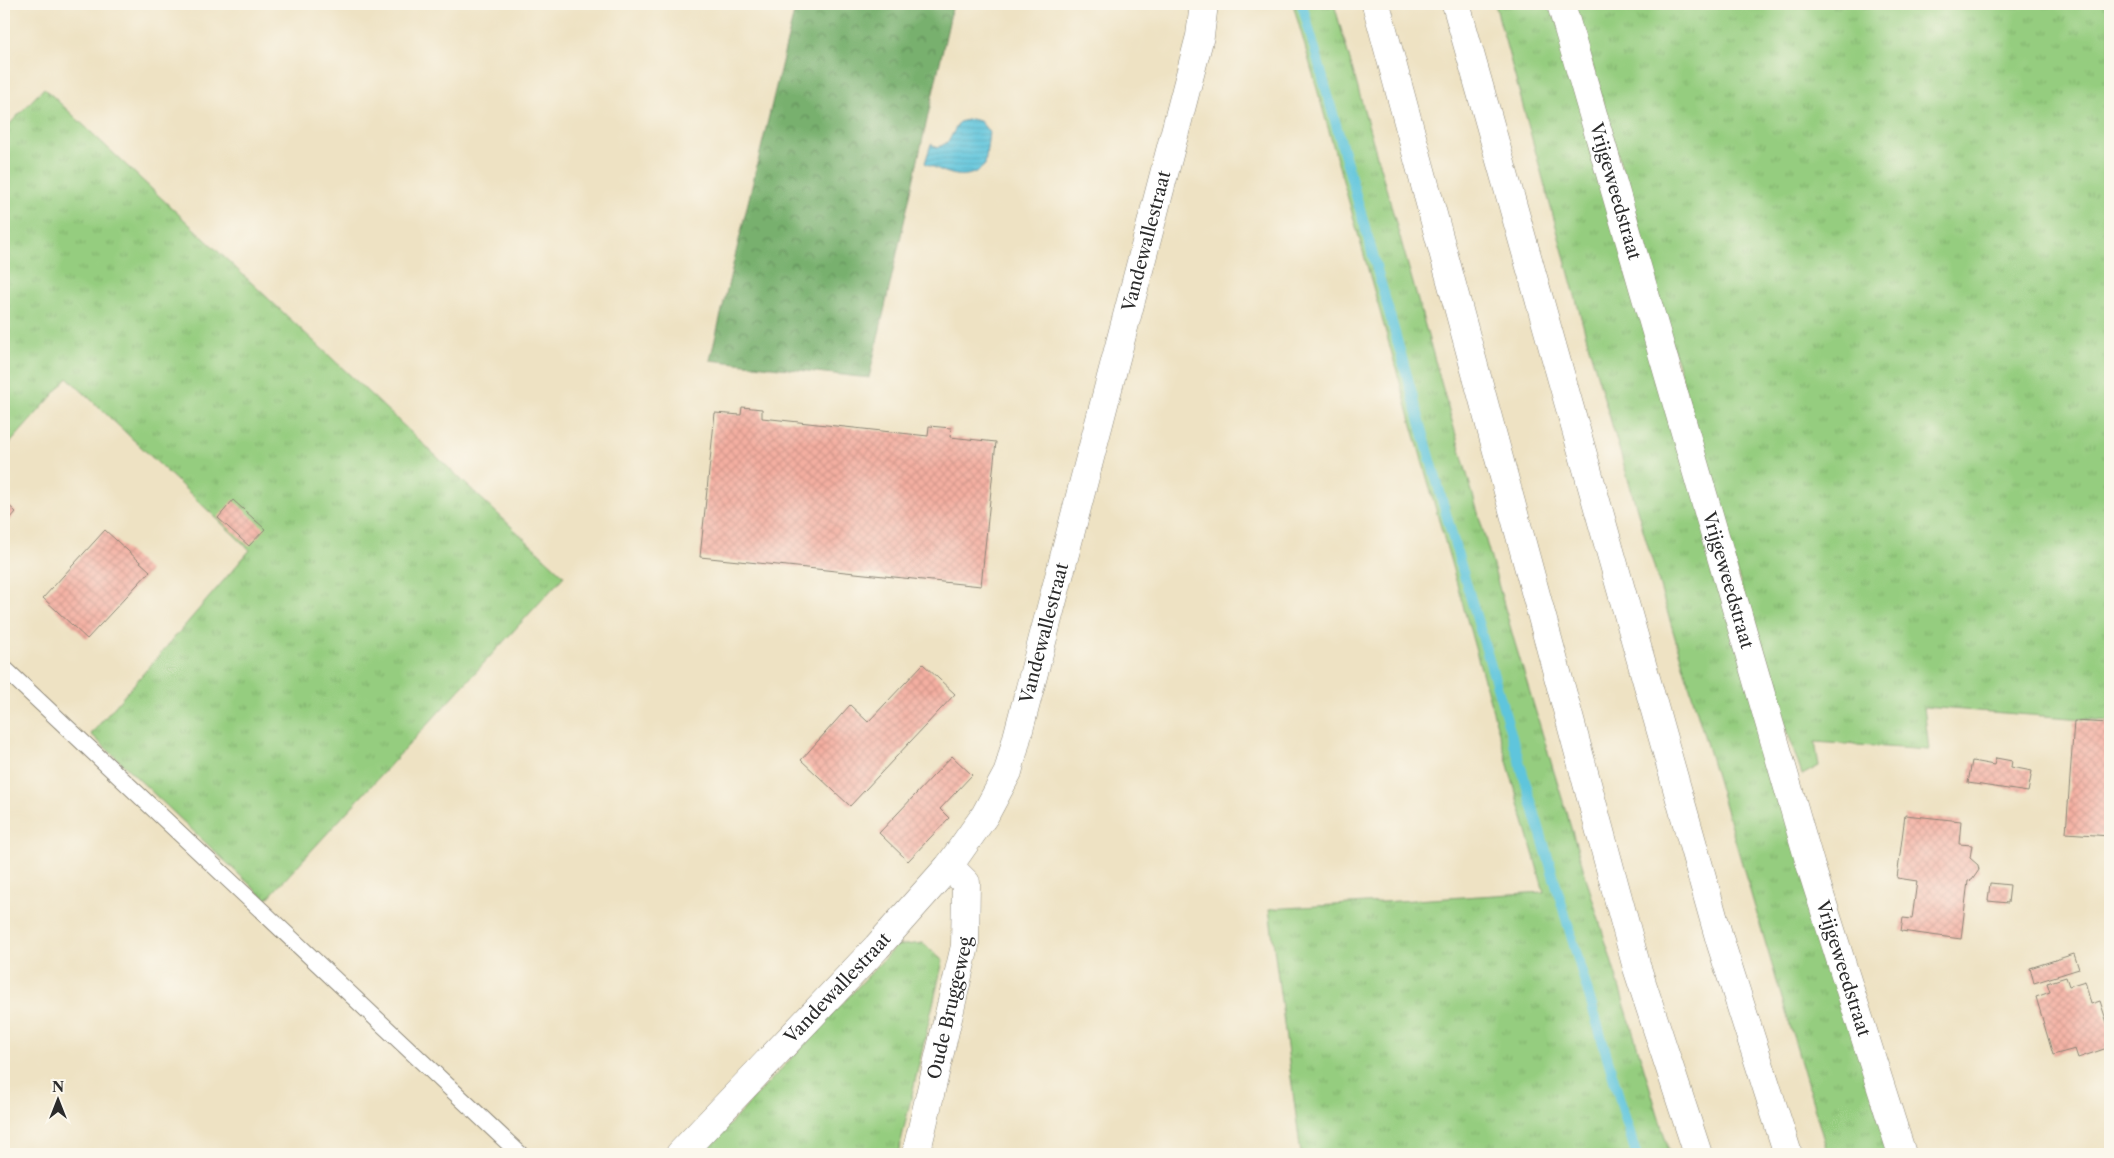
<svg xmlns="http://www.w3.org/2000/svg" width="2114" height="1158" viewBox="0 0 2114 1158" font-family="'Libre Caslon Text',serif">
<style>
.grass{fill:url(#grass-tufts);stroke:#607c55}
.forest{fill:url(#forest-crowns);stroke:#526e4c}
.water{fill:url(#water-rules);stroke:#457884}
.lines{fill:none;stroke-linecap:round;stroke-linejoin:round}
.stream{stroke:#5fc5dc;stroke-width:10}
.building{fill:url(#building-cross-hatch)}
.service-casing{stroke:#8c8677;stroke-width:18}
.minor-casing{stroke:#8c8677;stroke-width:29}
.motorway-casing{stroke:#8c8677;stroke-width:29}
.service{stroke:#fff;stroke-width:16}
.minor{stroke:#fff;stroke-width:28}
.motorway{stroke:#fff;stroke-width:28}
.labels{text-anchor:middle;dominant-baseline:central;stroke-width:4;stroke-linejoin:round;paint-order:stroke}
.street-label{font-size:18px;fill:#2b2b2b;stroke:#fbf7ec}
</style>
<defs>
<pattern id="grass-tufts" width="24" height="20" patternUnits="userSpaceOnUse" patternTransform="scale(1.25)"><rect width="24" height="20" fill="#95cd7f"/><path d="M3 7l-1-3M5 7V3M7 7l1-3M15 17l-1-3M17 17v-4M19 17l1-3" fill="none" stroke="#81b06e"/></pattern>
<pattern id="forest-crowns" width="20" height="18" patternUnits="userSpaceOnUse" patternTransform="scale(1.25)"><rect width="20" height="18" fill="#78b06e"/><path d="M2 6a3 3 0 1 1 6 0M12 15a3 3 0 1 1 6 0" fill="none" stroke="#638f5b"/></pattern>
<pattern id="water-rules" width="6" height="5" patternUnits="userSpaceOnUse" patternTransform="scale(1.25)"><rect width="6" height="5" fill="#5fc5dc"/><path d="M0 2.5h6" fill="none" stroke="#53a9bd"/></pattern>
<pattern id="building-cross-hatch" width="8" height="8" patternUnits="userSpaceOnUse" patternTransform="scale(1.25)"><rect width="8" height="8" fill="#f4afa1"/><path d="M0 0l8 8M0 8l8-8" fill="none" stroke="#d1978b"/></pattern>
</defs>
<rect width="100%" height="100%" fill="#fbf7ec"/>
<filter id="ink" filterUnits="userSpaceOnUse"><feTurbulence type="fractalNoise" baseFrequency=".02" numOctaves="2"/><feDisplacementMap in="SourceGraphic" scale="10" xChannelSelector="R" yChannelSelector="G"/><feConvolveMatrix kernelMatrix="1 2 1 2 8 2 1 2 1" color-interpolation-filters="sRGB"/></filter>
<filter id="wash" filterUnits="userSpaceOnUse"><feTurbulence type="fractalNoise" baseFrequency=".0096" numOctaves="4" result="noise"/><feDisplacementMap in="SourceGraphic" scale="20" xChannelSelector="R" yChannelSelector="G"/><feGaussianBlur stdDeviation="1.12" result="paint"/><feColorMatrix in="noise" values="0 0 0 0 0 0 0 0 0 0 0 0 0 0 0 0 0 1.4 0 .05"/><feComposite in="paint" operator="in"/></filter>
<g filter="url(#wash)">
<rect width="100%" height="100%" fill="#eee2c3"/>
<g class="grass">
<path d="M1293 4H1334L1514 640 1670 1154H1301L1269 909 1544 892Z"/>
<path d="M1495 4H1553L1890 1154H1828L1591 354Z"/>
<path d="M1575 4H2110V721L1924 707 1929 750 1815 742 1819 766 1802 775 1753 627Z"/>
<path d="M44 88 564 576 266 900 91 734 250 550 68 378 4 450V130Z"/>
<path d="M923 943 943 961 898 1154H702L896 946Z"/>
</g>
<path class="forest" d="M796 4H953L869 378 710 360Z"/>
<path class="water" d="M971 119 980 121 989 132 985 165C966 184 946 173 925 163L931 144 937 148 948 142 959 122Z"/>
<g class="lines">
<path class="stream" d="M1302 4 1452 535 1636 1154"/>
</g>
<g id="blocks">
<g class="building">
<path d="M742 407 762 409V418L928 436 929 426 951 428 950 437 996 442 981 586 700 557 715 413 741 415Z"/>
<path d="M233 500 265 529 249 546 218 518Z"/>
<path d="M4 501 16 512 4 526Z"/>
<path d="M105 530 150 571 87 639 43 598Z"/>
<path d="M923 664 955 694 850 806 801 760 850 705 868 722Z"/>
<path d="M2074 721 2110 723V836L2066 833Z"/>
<path d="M952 756 972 775 940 809 949 818 908 861 879 833Z"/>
<path d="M1996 758 2012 761 2011 767 2032 771 2028 792 1968 783 1972 761 1994 765Z"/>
<path d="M1905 815 1961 821 1959 844 1972 845 1970 858 1978 865 1979 870 1972 880 1968 881 1961 939 1901 931 1903 918 1912 919 1917 881 1897 878Z"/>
<path d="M1990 883 2010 885 2008 903 1988 901Z"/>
<path d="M2074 954 2079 969 2034 983 2030 968Z"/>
<path d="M2066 977 2069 986 2085 981 2091 1004 2100 1001 2110 1032V1047L2078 1058 2075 1049 2053 1055 2036 997 2050 992 2047 983Z"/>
</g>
</g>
</g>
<g filter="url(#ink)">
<use href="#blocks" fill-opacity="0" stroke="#8c8677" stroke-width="1"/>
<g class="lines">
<defs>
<path id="service" d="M4 668 520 1154"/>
<g id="minor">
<path id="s1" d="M1561 4 1811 867 1902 1154"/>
<path id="s2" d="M680 1154 877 947 949 866 985 815 1008 772 1200 36 1204 4"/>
<path id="s3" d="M916 1154 965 946 966 883 949 866"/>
</g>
<g id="motorway">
<path d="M1376 4 1637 968 1698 1154"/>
<path d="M1456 4 1720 941 1788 1154"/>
</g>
</defs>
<use href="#service" class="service-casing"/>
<use href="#minor" class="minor-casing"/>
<use href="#motorway" class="motorway-casing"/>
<use href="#service" class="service"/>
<use href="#minor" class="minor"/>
<use href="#motorway" class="motorway"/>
</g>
</g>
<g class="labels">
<g class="street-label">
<text stroke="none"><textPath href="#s1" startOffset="195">Vrijgeweedstraat</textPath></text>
<text stroke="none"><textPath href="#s2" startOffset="1054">Vandewallestraat</textPath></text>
<text stroke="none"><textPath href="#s1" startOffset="600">Vrijgeweedstraat</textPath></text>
<text stroke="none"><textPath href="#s2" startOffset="649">Vandewallestraat</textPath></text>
<text stroke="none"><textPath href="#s1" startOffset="1005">Vrijgeweedstraat</textPath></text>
<text stroke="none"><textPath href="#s2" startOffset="229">Vandewallestraat</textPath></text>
<text stroke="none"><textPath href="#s3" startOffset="150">Oude Bruggeweg</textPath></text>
</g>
</g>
<rect width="2114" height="1158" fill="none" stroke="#fbf7ec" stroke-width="20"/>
<g transform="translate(58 1100)" stroke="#fbf7ec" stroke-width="4" paint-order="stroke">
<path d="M0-4L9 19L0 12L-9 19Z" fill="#2b2b2b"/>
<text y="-8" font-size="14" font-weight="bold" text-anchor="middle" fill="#2b2b2b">N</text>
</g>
</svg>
